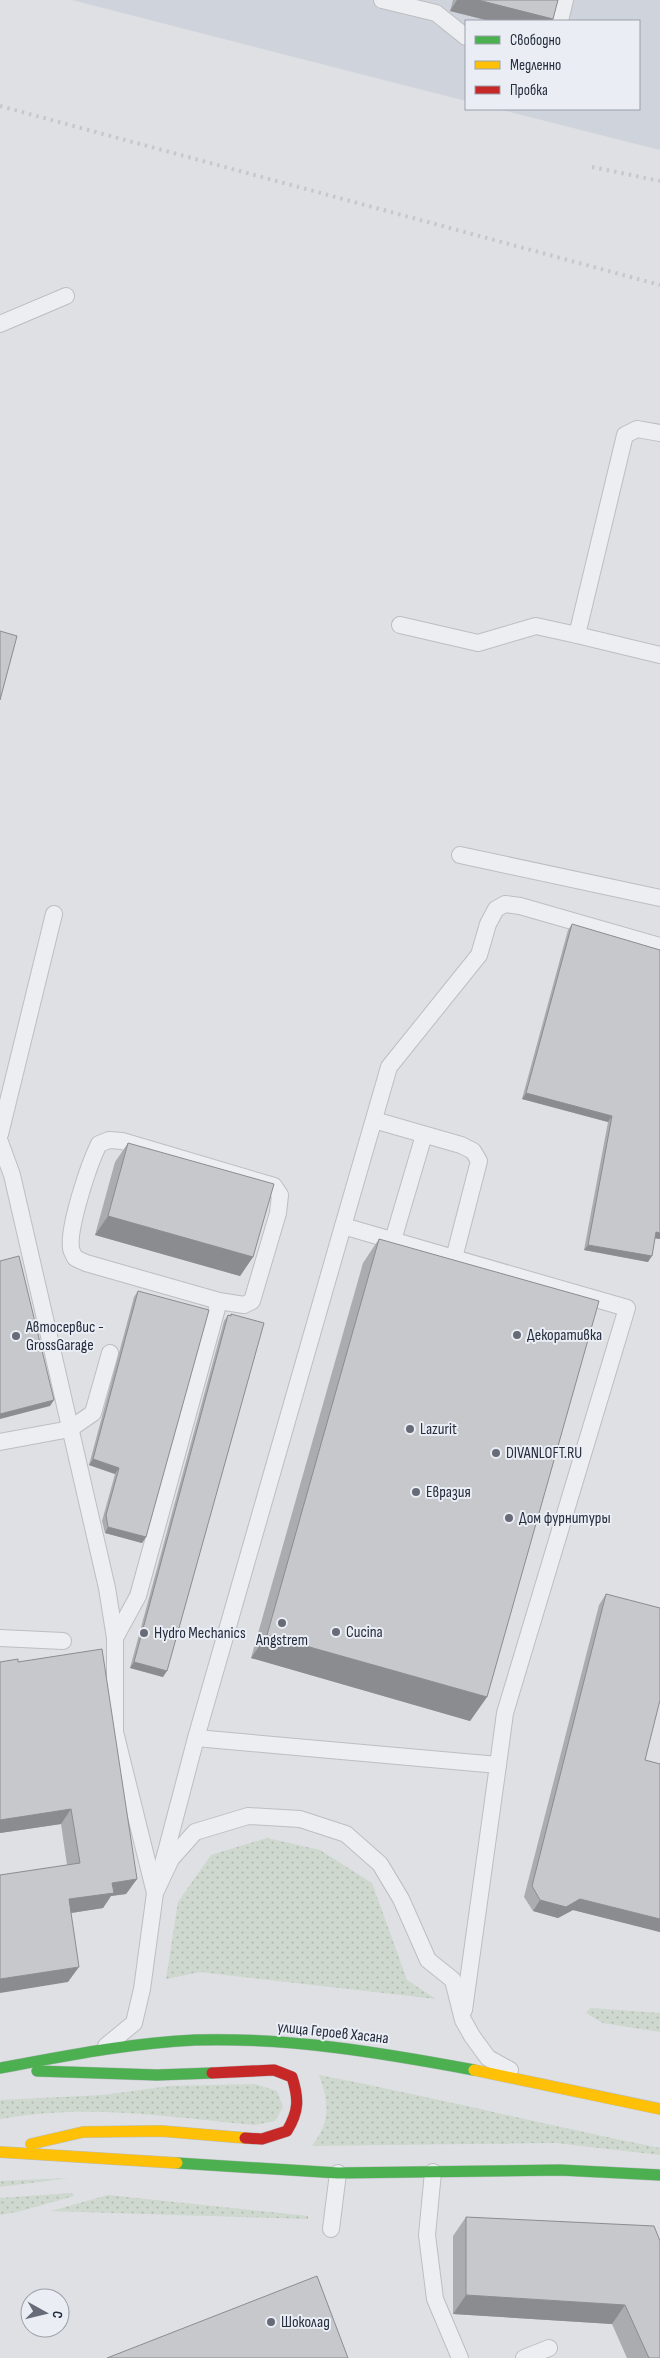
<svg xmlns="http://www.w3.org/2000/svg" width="660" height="2358" viewBox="0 0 660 2358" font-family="'Sofia Sans Condensed',sans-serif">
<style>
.built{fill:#cfd3db}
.grass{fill:url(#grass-dots)}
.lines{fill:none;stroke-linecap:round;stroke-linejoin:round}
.lane-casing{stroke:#bcbec2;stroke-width:18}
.fast-casing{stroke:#babdc2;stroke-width:12}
.slow-casing{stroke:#babdc2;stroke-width:12}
.jam-casing{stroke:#babdc2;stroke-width:12}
.lane{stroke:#edeef1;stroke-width:16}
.fast{stroke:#4caf50;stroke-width:11}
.slow{stroke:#ffc107;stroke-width:11}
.jam{stroke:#c62828;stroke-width:11}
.rail{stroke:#c6c8cc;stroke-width:4;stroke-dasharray:2.5 5;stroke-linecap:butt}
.wall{fill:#aaacaf}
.shaded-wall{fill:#8b8c8f}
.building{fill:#c6c8cc;stroke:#8b8c8f}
.poi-dot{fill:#666b77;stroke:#eaeef4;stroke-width:2}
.labels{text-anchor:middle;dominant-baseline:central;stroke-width:4;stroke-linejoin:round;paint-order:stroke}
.poi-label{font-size:16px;fill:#252c3d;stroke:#eaeef4;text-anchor:start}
.street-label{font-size:16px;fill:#252c3d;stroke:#eaeef4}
</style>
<defs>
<pattern id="grass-dots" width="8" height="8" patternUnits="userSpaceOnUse" patternTransform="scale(1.25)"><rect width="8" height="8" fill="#ced8ce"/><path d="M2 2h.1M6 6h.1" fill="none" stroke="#b1bab2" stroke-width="1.8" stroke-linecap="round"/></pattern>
</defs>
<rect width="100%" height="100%" fill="#dee0e4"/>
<path class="built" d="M72 0H660V150L498 109H639V21H466V101Z"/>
<g class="grass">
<path d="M267 1838 320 1850 372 1883 407 1980 436 1999 200 1972 166 1979 178 1902 211 1855Z"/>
<path d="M590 2008 660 2013V2032L603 2023 586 2013Z"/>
<path d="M319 2075C433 2097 546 2125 660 2148V2155L556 2143 312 2146C331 2122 329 2102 319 2075Z"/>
<path d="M255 2084 277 2091 283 2107 275 2121 255 2125C169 2117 86 2103 0 2119V2100L103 2095 170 2086Z"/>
<path d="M69 2178 0 2187V2181Z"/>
<path d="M72 2193 74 2196 21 2211 0 2215V2198Z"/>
<path d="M108 2195 308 2216V2219L51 2211Z"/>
</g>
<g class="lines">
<defs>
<g id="lane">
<path d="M382 0 436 13 466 37"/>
<path d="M560 21 565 0"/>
<path d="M0 324 66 296"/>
<path d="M660 433 637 429 625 435 577 635 660 655"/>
<path d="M400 625 478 643 536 626 577 635"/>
<path d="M460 855 660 898"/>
<path d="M374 1120 461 1145 473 1151 479 1161 454 1258"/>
<path d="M0 1134 54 914"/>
<path d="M0 1142 12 1175 107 1588 115 1638"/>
<path d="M343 1226 389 1067 479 955 488 924 496 909 505 904 520 906 660 946"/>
<path d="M393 1240 424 1135"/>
<path d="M0 1442 70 1429 93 1413 110 1353"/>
<path d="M0 1638 63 1641"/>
<path d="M196 1738 343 1226 627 1308 505 1713 498 1765"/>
<path d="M162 1867 196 1738 498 1765 464 2010"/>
<path d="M155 1893 115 1732V1638L138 1596 219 1301 86 1263 75 1258C74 1255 71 1251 71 1248 68 1227 89 1164 99 1144L109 1140 122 1141 274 1186 280 1195 278 1213 252 1301 244 1305 219 1301"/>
<path d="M106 2046 134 2023 142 1989 155 1893 171 1859 195 1832 248 1816 300 1819 346 1834 380 1864 401 1899 428 1960 453 1980 463 2020 472 2036 488 2058 510 2070"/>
<path d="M433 2172 427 2235 435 2299 460 2358"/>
<path d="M331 2229 338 2173"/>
<path d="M524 2358 549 2348"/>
</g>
<g id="fast">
<path d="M0 2068C65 2056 129 2043 195 2040 288 2037 383 2053 474 2070"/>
<path d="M37 2071 157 2075 212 2073"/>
<path d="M177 2163 338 2173 560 2170 660 2175"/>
</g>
<g id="slow">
<path d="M474 2070 660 2109"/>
<path d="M31 2144 83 2132 161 2131 245 2138"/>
<path d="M0 2152 177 2163"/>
</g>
<path id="jam" d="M212 2073 274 2070 292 2077C299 2099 299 2111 287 2131L262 2139 245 2138"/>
</defs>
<use href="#lane" class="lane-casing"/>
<use href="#fast" class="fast-casing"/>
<use href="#slow" class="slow-casing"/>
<use href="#jam" class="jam-casing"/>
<use href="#lane" class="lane"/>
<use href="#fast" class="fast"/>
<use href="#slow" class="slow"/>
<use href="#jam" class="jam"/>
<g class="rail">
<path d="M0 106 660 285"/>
<path d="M592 167 660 181"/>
</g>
</g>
<g class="wall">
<path d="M453 0H558L553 19 552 21H490L450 11Z"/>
<path d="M572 924 660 1239 655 1238 648 1262 584 1250 608 1122 522 1099 568 930Z"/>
<path d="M128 1143 253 1257 240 1276 95 1235 115 1162Z"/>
<path d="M379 1239 487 1697 470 1721 251 1658 363 1263Z"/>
<path d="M138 1291 146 1537 142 1543 105 1533 102 1521 115 1474 89 1465 134 1297Z"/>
<path d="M231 1314 163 1677 130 1668 224 1321 228 1315 230 1316Z"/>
<path d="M606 1594 645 1760 660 1764V1932L573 1910 558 1918 533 1911 524 1897 599 1605Z"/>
<path d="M0 1662H18L137 1879 126 1894 111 1896 103 1908 71 1913 68 1982 67 1865 61 1824 0 1833Z"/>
<path d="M466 2217 660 2241V2358H627L612 2324 453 2314V2236Z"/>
</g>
<g class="shaded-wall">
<path d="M457 0H478L553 19 552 21H490L450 11Z"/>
<path d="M526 1093 612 1116 608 1122 522 1099Z"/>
<path d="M108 1216 253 1257 240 1276 95 1235Z"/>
<path d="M656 1232 660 1233V1239L652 1238Z"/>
<path d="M588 1245 652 1256 648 1262 584 1250Z"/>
<path d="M54 1400 50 1406 0 1419V1414Z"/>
<path d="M93 1459 119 1468 115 1474 89 1465Z"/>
<path d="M108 1527 146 1537 142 1543 105 1533Z"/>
<path d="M267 1635 487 1697 470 1721 251 1658Z"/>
<path d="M134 1662 167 1671 163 1677 130 1668Z"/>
<path d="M71 1809 61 1824 0 1833V1820Z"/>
<path d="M137 1879 126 1894 111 1896 103 1908 58 1915 69 1899 112 1883Z"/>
<path d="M580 1899 660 1919V1932L573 1910 558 1918 533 1911 540 1900Z"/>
<path d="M79 1967 68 1982 0 1993V1979Z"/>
<path d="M466 2295 625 2305 612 2324 453 2314Z"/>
</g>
<g class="building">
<path d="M478 0H558L553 19Z"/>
<path d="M0 631 17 636 0 700Z"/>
<path d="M572 924 660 950V1233L656 1232 652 1256 588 1245 612 1116 526 1093Z"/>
<path d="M128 1143 274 1184 253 1257 108 1216Z"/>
<path d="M379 1239 599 1301 487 1697 267 1635Z"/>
<path d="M19 1256 54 1400 0 1414V1261Z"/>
<path d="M138 1291 209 1310 146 1537 108 1527 106 1515 119 1468 93 1459Z"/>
<path d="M231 1314 264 1323 167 1671 134 1662 228 1315 231 1316Z"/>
<path d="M606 1594 660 1608V1700L645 1760 660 1764V1919L580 1899 566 1907 540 1900 532 1886Z"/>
<path d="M102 1649 137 1879 112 1883 114 1893 69 1899 79 1967 0 1979V1875L80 1863 71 1809 0 1820V1662L18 1659V1662Z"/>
<path d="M466 2217 654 2226 660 2241V2358H649L625 2305 466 2295Z"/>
<path d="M317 2276 348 2358H107Z"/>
</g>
<g class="poi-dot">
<circle cx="517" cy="1335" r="5"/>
<circle cx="16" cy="1336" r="5"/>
<circle cx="410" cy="1429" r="5"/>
<circle cx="496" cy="1453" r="5"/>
<circle cx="416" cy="1492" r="5"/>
<circle cx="509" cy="1518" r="5"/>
<circle cx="282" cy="1623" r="5"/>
<circle cx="336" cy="1632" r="5"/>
<circle cx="144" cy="1633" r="5"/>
<circle cx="271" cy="2322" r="5"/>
</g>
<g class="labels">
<g class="poi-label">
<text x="26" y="1327">Автосервис -<tspan x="26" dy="18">GrossGarage</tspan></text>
<text x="527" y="1335">Декоративка</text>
<text x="420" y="1429">Lazurit</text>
<text x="506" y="1453">DIVANLOFT.RU</text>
<text x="426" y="1492">Евразия</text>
<text x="519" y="1518">Дом фурнитуры</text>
<text x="346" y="1632">Cucina</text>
<text x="154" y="1633">Hydro Mechanics</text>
<text x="282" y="1640" text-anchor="middle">Angstrem</text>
<text x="281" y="2322">Шоколад</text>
</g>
<g class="street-label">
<text transform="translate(333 2033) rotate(6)">улица Героев Хасана</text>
</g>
</g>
<rect x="465" y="20" width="175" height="90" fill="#eaeef4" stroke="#9ba0ab"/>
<rect x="475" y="36" width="25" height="8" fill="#4caf50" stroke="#9ba0ab"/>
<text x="510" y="45" font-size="15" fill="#252c3d">Свободно</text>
<rect x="475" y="61" width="25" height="8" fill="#ffc107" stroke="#9ba0ab"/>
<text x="510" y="70" font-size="15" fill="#252c3d">Медленно</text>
<rect x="475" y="86" width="25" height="8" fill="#c62828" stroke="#9ba0ab"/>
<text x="510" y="95" font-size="15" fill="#252c3d">Пробка</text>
<g transform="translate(45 2313) rotate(98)"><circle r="24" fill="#eaeef4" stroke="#9ba0ab"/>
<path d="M0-4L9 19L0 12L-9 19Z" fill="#666b77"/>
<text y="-8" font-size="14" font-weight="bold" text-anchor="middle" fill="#252c3d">С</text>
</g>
</svg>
